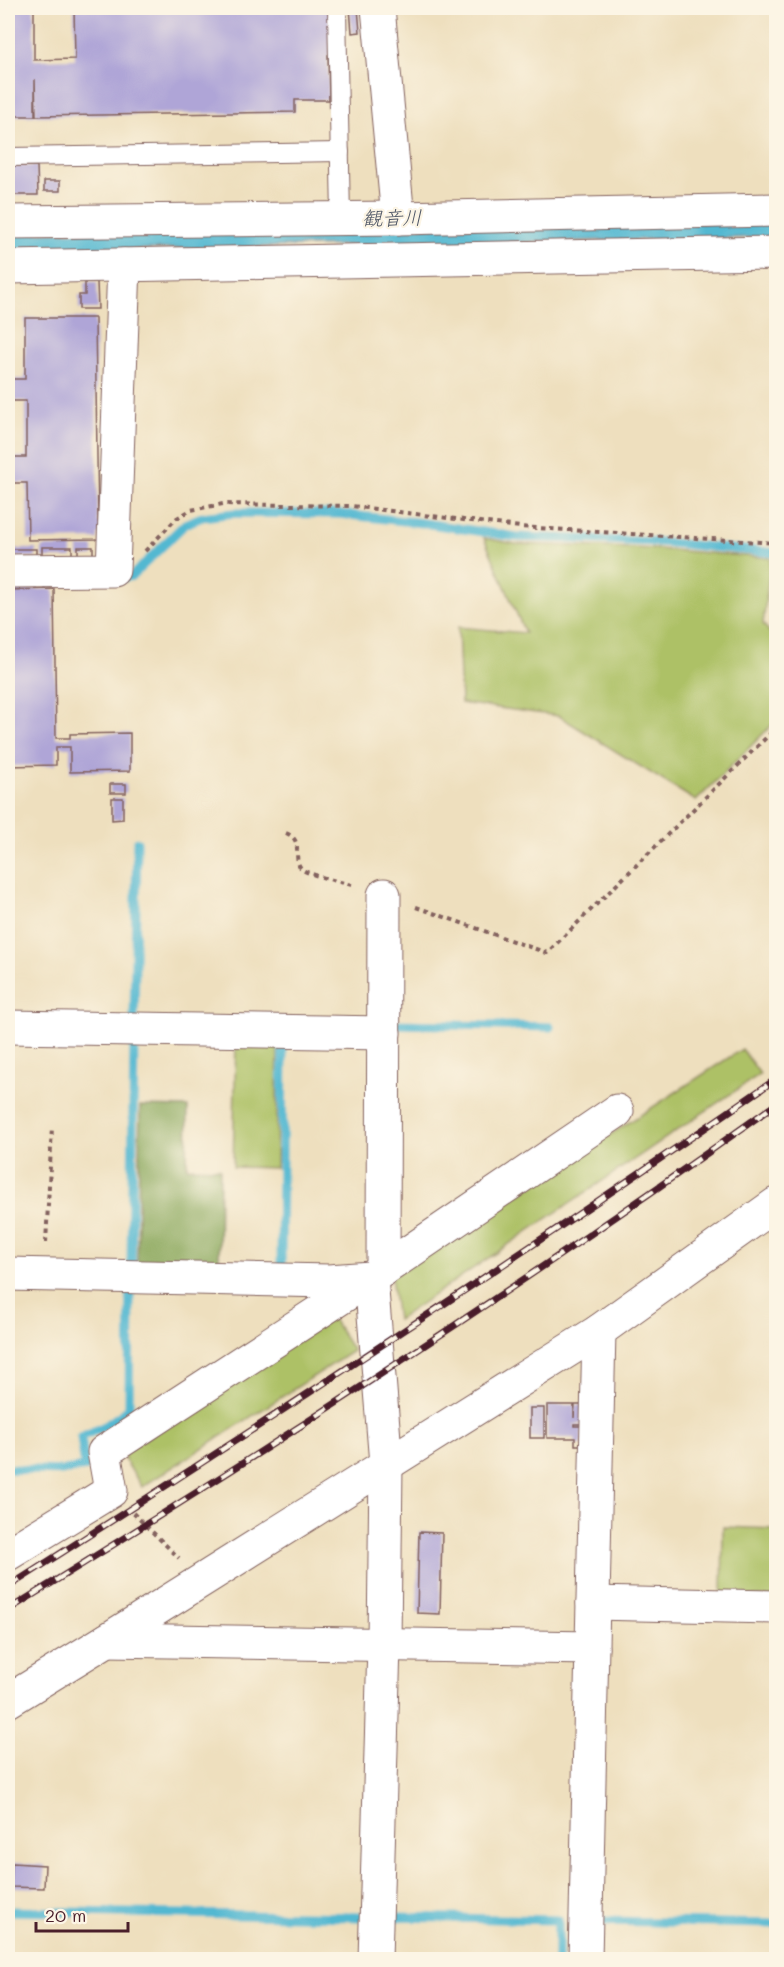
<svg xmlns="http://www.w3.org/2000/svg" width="784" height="1967" viewBox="0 0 784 1967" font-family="Mali,'Klee One',sans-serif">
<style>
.green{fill:#adc166;stroke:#7c7048;stroke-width:1.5}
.forest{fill:#8aa75b;stroke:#6a6343;stroke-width:1.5}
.water{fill:#53b8d1;stroke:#4e6c7e;stroke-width:1.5}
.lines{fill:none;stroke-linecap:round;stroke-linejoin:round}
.stream{stroke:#53b8d1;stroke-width:9}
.building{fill:#afa5d7}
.lane-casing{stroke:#83625e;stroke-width:20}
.street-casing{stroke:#83625e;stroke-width:35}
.path{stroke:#83625e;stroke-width:4;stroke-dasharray:4.5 4.5;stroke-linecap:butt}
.lane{stroke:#fff;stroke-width:18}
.street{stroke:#fff;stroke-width:33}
.rail-casing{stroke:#4a1f2b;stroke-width:7}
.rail{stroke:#fcf5e5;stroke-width:4.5;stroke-dasharray:14;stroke-linecap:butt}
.labels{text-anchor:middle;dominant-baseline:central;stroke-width:4.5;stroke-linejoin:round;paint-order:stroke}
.water-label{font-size:20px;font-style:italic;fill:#4d5565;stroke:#fcf5e5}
</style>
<rect width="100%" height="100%" fill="#fcf5e5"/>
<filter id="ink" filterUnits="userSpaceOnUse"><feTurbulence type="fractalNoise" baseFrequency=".0167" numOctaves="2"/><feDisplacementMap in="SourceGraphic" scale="12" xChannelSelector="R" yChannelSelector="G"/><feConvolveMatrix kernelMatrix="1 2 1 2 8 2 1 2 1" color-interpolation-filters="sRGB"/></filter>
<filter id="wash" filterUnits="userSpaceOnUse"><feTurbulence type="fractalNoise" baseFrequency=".008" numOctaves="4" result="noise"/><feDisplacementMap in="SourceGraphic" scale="24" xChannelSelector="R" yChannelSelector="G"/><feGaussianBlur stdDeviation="1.35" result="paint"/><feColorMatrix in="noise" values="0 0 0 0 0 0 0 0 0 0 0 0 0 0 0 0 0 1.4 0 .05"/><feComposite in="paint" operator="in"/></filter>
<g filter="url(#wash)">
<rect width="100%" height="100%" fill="#eedfbe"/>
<g class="green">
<path d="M484 538 516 544 657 549 771 558 763 624 776 640V721L696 801 559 716 461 703 458 627 525 633Z"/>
<path d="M236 1040 278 1041 276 1168 233 1167Z"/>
<path d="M742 1049 760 1074 397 1320 391 1277Z"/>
<path d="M331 1316 353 1351 142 1487 121 1454Z"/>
<path d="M723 1527 776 1529V1597L722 1596Z"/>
</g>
<path class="forest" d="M140 1106 188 1107 187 1167 220 1168 219 1270 137 1268Z"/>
<path class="water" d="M776 222V237L8 252V233Z"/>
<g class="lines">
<g class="stream">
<path d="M118 579 132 576 185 524 202 517 234 513 340 514 423 523 517 537 660 542 776 553"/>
<path d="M134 1020 137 842"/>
<path d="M394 1024 550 1027"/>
<path d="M131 1265 134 1039"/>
<path d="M281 1268 283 1042"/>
<path d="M8 1469 61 1471 85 1467 81 1437 107 1425 129 1409 130 1289"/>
<path d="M8 1911 362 1917"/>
<path d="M393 1917 558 1920V1960"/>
<path d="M602 1921 776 1924"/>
</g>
</g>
<g id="blocks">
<g class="building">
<path d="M8 8H34V60L75 59 74 8H331V55H328L329 100H295V112L36 116 35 79V116H8Z"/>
<path d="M350 8H358L360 32 352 33Z"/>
<path d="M8 166H37L38 195H8Z"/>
<rect x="44" y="181" width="16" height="10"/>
<path d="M85 282H97L98 309H79V295H85Z"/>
<path d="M25 318H95L98 522H108V534H98V539L28 540 27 483H8V457H26V401H8V379H25Z"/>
<rect x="42" y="547" width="30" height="11"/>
<path d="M78 547H93V556L78 557Z"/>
<rect x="8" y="549" width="28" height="8"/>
<path d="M54 589 56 738H70V734L130 733V771L70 772V747H56V765L8 766V590Z"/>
<rect x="110" y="784" width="16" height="9"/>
<path d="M112 798H123V819L112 820Z"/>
<path d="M547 1405H574V1418L575 1405H583V1424H574V1426H582V1445H575V1438H547Z"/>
<rect x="530" y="1408" width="14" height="30"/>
<path d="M419 1532 442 1533 440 1614 417 1613Z"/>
<path d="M12 1863 45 1865 44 1888 11 1887Z"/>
</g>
</g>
</g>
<g filter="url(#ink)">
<use href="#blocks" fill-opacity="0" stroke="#83625e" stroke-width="1.5"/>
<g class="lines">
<defs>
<g id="lane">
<path d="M337 8 341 219"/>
<path d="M8 157 340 152"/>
</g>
<g id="street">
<path d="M378 8 398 218"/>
<path d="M8 222 398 218 776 210"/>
<path d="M8 267 776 253"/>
<path d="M8 571 113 570 124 265"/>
<path d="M8 1027 384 1033"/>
<path d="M383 1270 384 895"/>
<path d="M8 1274 329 1281 371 1278 386 1464 384 1645 375 1960"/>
<path d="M8 1554 111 1491 104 1452 371 1278 617 1111"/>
<path d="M593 1603 776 1607"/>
<path d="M107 1640 592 1648"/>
<path d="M8 1701 107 1640 599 1331 776 1204"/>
<path d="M585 1960 599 1331"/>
</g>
</defs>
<use href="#lane" class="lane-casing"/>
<use href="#street" class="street-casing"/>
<g class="path">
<path d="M145 551 177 518 191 510 223 504 351 506 520 527 776 543"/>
<path d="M286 833C306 841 290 860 303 870 310 875 345 883 355 886"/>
<path d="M416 907 547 953 776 728"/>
<path d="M46 1243 52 1127"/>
<path d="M133 1513 179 1558"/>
</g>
<use href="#lane" class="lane"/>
<use href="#street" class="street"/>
<defs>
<g id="rail">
<path d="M8 1587C267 1422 524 1254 776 1079"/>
<path d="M8 1610C269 1449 527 1283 776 1104"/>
</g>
</defs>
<use href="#rail" class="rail-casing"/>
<use href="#rail" class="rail"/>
</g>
</g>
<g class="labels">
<g class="water-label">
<text transform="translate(392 217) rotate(-1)">観音川</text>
</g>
</g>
<rect width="784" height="1967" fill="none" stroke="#fcf5e5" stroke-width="30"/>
<path d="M36 1922v9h92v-9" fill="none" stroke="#4a1f2b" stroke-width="3"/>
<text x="45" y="1922" font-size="18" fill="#4a1f2b" stroke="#fcf5e5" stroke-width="4.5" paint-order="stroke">20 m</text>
</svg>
